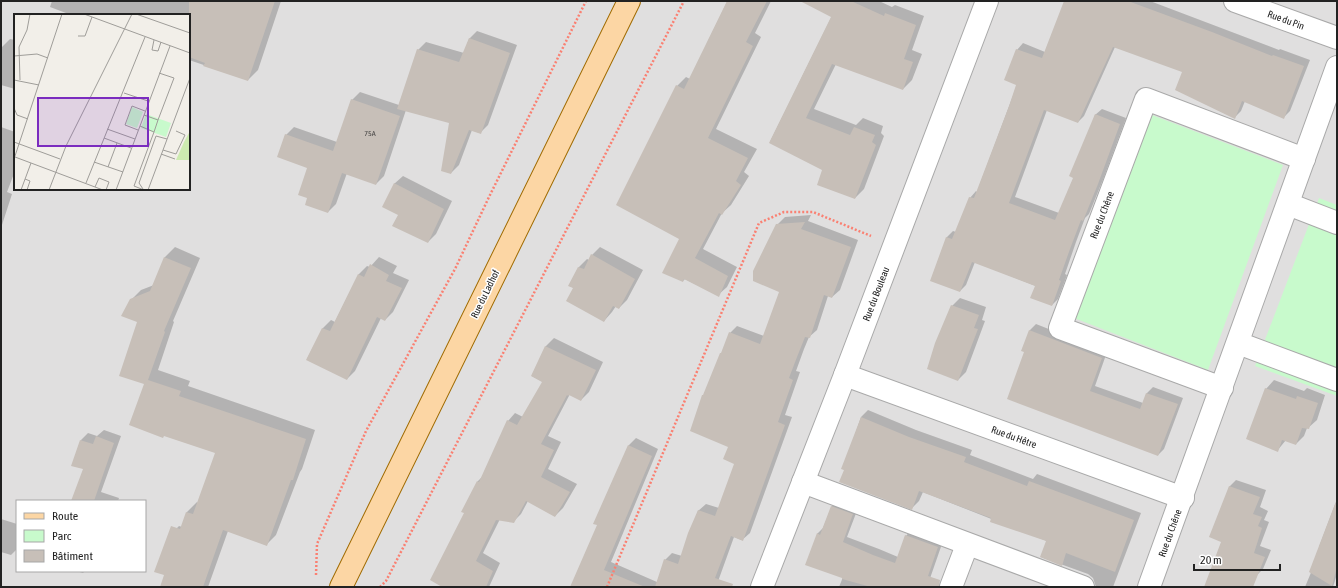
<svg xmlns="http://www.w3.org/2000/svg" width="1338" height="588" viewBox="0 0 1338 588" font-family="'Asap Condensed',sans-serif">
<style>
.residential{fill:#e0dfdf;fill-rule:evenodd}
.park{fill:#c8facc}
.shadow{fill:#0003}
.building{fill:#c7bfb8}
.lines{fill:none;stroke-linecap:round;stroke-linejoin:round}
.minor-casing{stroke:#a9a9a9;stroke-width:24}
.major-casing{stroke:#a06b00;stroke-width:24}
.path{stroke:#fa8072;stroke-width:2.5;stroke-dasharray:2 2;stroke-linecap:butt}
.minor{stroke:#fff;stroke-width:22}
.major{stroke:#fcd6a4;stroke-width:22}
.labels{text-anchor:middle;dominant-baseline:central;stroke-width:3;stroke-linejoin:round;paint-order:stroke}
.number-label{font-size:8px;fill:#4b4948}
.street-label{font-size:10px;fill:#222;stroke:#fff}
.inset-road{fill:none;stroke:#9f9d99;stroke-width:1}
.view{fill:#7b2cbf;fill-opacity:0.15;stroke:#7b2cbf;stroke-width:2}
.inset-edge{fill:none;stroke:#222;stroke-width:2}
</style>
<rect width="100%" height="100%" fill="#f2efe9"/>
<path class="residential" d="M1 1H1337V587H1ZM15 15H189V189H15ZM17 501H145V571H17Z"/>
<g class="park">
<path d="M1152 115 1283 165 1208 370 1074 318Z"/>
<path d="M1319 198 1337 205V396L1255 366Z"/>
</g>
<g class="shadow">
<path d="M52 1H281L258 70 248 80 189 60V15H65L66 13 50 7Z"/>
<path d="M725 1H771L755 33 761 37 716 129 757 149 744 172 749 176 731 205 722 213 703 249 737 267 727 287 718 295 685 279 683 281 680 239 677 86 686 77 690 79 727 2Z"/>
<path d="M802 1H879L892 7 895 5 924 16 912 50 922 54 912 80 903 89 836 64 814 109 856 125 863 118 883 126 881 133 884 136 864 189 855 198 824 169 770 142 832 16Z"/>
<path d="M1065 1H1150L1279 50 1280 49 1310 60 1290 111 1284 117 1245 101 1241 111 1235 117 1183 71 1115 47 1084 116 1078 122 1047 110 1015 197 1059 213 1074 177 1095 115 1102 109 1126 118 1104 177 1089 214 1085 218 1076 242 1065 274 1067 275 1058 299 1052 305 1036 286 975 262 966 285 960 291 931 280 947 237 953 231 956 232 970 198 976 191 977 192 1017 85V50L1023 43 1045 52Z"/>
<path d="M477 31 517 45 488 125 480 133 472 130 459 165 451 173V122L406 110 384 176 376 184 347 173 336 204 328 212 309 197 308 167 286 135 294 127 337 142 352 100 360 92 399 105 418 50 426 42 464 53 469 39Z"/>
<path d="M10 39 15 40V89L1 85V48Z"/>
<path d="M1 127 15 132V171L7 192 12 194 1 228Z"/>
<path d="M403 176 452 201 436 234 428 242 399 215 394 184Z"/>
<path d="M811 215 808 221 858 240 840 290 832 297 828 296 817 330 809 337 804 349 796 371 800 372 785 415 792 417 750 533 742 540 734 537 716 587H571L598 525 595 523 629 445 636 438 658 449 611 562 657 582 665 560 672 553 682 556 698 511 706 504 719 508 736 463 730 446 704 394 723 351 730 333 737 326 764 336 780 291 777 225 785 217Z"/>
<path d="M175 247 200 258 173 321 174 322 158 370 190 381 188 386 315 430 302 469 300 472 276 535 266 545 228 531 208 587H161L165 575 169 536 179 526 182 527 187 512 197 502 198 503 216 453 145 384 138 321 131 300 141 290 154 285 165 257Z"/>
<path d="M600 247 643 270 627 300 619 308 616 306 612 312 604 321 574 288 570 286 579 267 587 259 589 260 592 255Z"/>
<path d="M379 257 397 266 393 273 409 280 393 312 385 320 381 318 355 371 347 379 307 359 323 328 331 320 335 322 359 274 367 266 370 267Z"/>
<path d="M960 298 986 307 982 320 985 321 966 372 958 380 952 306Z"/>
<path d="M1036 324 1107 352 1095 386 1143 403 1147 393 1153 387 1183 398 1164 449 1158 455 1023 350 1030 330Z"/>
<path d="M554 338 603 362 589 392 581 400 570 394 548 436 561 442 548 469 577 484 563 508 555 516 528 501 521 514 513 522 500 519 483 553 500 563 489 587H444L465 513 478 481 482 477 508 421 515 413 523 417 543 382 532 376 546 346Z"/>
<path d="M1274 380 1304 391 1307 388 1325 395 1317 420 1308 428H1307L1304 436 1296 444 1286 440 1277 451 1266 389Z"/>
<path d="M868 410 916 430 972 450 970 455 1033 479 1037 474 1141 513 1113 587H1096L1093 578 1088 574 1041 557 1047 541 923 492 919 501 912 508 843 469 861 417Z"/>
<path d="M104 430 121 436 101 492 119 498 118 501H72L84 469 81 440 88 433 97 436Z"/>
<path d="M1236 480 1266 490 1260 507 1268 511 1264 520 1269 522 1260 546 1271 550 1263 569 1256 576 1252 587H1205L1222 541 1229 487Z"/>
<path d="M1337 499V553L1319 547Z"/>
<path d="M837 501 858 508 847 537 879 549 898 557 906 536 911 530 943 541 927 587H839L843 577 817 534 823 528 832 506Z"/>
<path d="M1 519 17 524V549L11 555 1 552Z"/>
<path d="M1315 563 1337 565V574L1333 587H1305Z"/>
<path d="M76 571H85L83 573Z"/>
</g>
<g class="building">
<path d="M189 1H275L248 81 203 66 205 63 189 57Z"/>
<path d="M727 1H767L746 42 753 46 708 138 748 158 736 181 741 185 722 215 719 213 695 258 728 276 719 297 684 279 683 282 662 273 679 239 616 205 676 85 684 89Z"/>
<path d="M800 1H851L884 16 885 13 916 25 904 59 913 62 903 90 832 64 806 118 850 135 854 127 875 135 872 142 876 145 855 199 817 185 822 170 769 143 831 17Z"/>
<path d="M1064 1H1128L1212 32 1272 56 1273 55 1304 66 1284 119 1242 101 1235 119 1175 90 1182 72 1113 47 1078 123 1044 110 1009 203 1055 220 1073 178 1069 176 1095 114 1120 124 1098 184 1083 221 1081 220 1070 249 1059 280 1061 281 1052 306 1030 298 1035 286 972 262 960 292 930 281 946 237 952 239 969 197 974 198 1009 106 1016 85 1004 80 1016 49 1042 58Z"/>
<path d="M469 38 510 53 481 134 469 130 451 174 441 171 449 123 397 109 417 49 459 62Z"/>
<path d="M351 99 400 116 376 185 342 173 328 213 305 205 307 198 298 195 307 168 277 157 285 134 333 151Z"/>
<path d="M394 183 444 209 428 243 392 226 398 215 382 207Z"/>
<path d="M805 222 801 229 851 247 832 298 824 295 810 338 805 337 797 357 789 378 793 380 778 422 785 425 743 541 731 536 715 578 733 584 732 587H655L664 559 678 564 688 533 698 510 715 516 734 464 723 459 728 447 690 431 702 395H703L720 353H721L729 332 760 344 779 292 753 281V271L776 224Z"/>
<path d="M591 254 635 279 619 309 613 306 604 322 566 301 573 288 568 286 578 267 584 269Z"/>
<path d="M164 257 191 268 164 331 165 332 148 380 181 391 179 396 306 439 293 480H291L267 546 223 530 203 587H160L164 575 154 572 171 526 180 529 186 512 193 514 215 453 164 436 163 438 129 425 144 384 119 376 137 322 121 316 130 299 150 291Z"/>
<path d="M370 264 389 275 386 281 402 288 385 321 377 317 347 380 306 360 322 328 330 331 358 274 364 277Z"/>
<path d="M951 305 979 315 974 328 978 329 958 381 927 369 935 343Z"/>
<path d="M1029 330 1102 358 1090 391 1140 409 1146 393 1178 404 1158 456 1007 399 1024 352 1021 351Z"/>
<path d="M545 346 596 370 581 401 569 395 568 396 567 395 541 444 554 450 541 477 570 492 555 517 526 501 514 523 496 520 476 561 493 571 486 587H442L430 580 464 513 461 512 477 481 479 482 507 420 517 425 542 382 531 376Z"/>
<path d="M1265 388 1296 399 1297 396 1318 403 1309 429 1302 428 1296 445 1282 440 1278 452 1246 439Z"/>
<path d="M861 417 909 437 966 457 964 462 1027 486 1029 481 1134 520 1115 572 1066 553 1062 566 1040 557 1046 541 990 522 991 518 919 491 912 510 839 482 844 470 841 469Z"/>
<path d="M96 436 114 443 94 501H71L83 469 71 466 80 440 93 444Z"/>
<path d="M628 445 652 456 604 570 645 587H570L597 525 593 524Z"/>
<path d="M1229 486 1260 497 1253 514 1262 517 1258 526 1262 528 1254 553 1265 557 1253 587H1204L1221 542 1209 537Z"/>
<path d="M1335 504H1337V567L1332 586 1309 572Z"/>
<path d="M831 506 853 514 843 542 873 555 895 563 905 535 938 547 928 576 940 580 939 587H871L842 579V578L805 565 817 533 820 535Z"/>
</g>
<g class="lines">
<defs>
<g id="minor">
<path d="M1235 1 1337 38"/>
<path d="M1288 204 1337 223"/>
<path d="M1238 343 1337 380"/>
<path d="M845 375 1183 498"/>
<path d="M1222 388 1060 328 1146 99 1304 159"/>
<path d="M803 482 1083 587"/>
<path d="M762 587 845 375 987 1"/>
<path d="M951 587 967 545"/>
<path d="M1149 587 1337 67"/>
</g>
<path id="major" d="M341 587 629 1"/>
</defs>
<use href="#minor" class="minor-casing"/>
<use href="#major" class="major-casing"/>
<g class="path">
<path d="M316 575 317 544 366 431 455 269 489 197 586 1"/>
<path d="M380 587 386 581 684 1"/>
<path d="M607 587 759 223 784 212H813L871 236"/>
</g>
<use href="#minor" class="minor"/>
<use href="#major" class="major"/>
</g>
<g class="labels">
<g class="number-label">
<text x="370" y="133">75A</text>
</g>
<g class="street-label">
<text transform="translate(1286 20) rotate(20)">Rue du Pin</text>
<text transform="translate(1102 215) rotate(-69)">Rue du Chêne</text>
<text transform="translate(485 294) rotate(-64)">Rue du Ladhof</text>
<text transform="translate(876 294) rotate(-69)">Rue du Bouleau</text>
<text transform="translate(1014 437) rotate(20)">Rue du Hêtre</text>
<text transform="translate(1170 533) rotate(-70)">Rue du Chêne</text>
</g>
</g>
<g transform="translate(14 14)">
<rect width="176" height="176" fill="#f2efe9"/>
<path d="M176 117V146H162L170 128Z" fill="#cdebb0"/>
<path d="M118 93 129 98 123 114 112 110ZM132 100 157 109 152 123 127 114Z" fill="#c8facc"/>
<path class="inset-road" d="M70 0 176 39M122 0 176 19M64 22H71L78 3M140 26 138 36 144 37 147 28M0 42 23 40 34 44M0 66 25 71M6 66 5 33 13 16 16 0M110 79 134 87M0 94 3 101 14 105M144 106 160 64 145 59M126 112 140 118 144 106 130 101M93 115 121 125M124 116 111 111 118 92 131 97M90 124 117 134M0 128 46 145M149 136 162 140 171 121 162 117M147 140 161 145M1 143 89 176M0 145 48 0M80 148 109 158M94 153 103 129M11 165 16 167 13 176M72 169 131 23M81 173 85 164 95 168 92 176M129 175 125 169 142 122 153 125M7 176 17 149M35 176 52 132 118 0M102 176 156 32M130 176 120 172 140 118M134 176 176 64"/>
<path class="view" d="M24 84H134V132H24Z"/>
<rect width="176" height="176" class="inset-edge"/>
</g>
<rect width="1338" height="588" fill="none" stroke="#222222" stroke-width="4"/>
<rect x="16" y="500" width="130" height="72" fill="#ffffff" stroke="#a7a7a7"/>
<rect x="24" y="513" width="20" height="6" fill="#fcd6a4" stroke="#a7a7a7"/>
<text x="52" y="520" font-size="12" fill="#222222">Route</text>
<rect x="24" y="530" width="20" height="12" fill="#c8facc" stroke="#a7a7a7"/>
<text x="52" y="540" font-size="12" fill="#222222">Parc</text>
<rect x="24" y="550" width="20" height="12" fill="#c7bfb8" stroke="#a7a7a7"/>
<text x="52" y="560" font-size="12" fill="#222222">Bâtiment</text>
<path d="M1194 564v6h86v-6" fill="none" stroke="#222222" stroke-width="2"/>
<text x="1200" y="564" font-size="12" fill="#222222" stroke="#ffffff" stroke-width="3" paint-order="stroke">20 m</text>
</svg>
